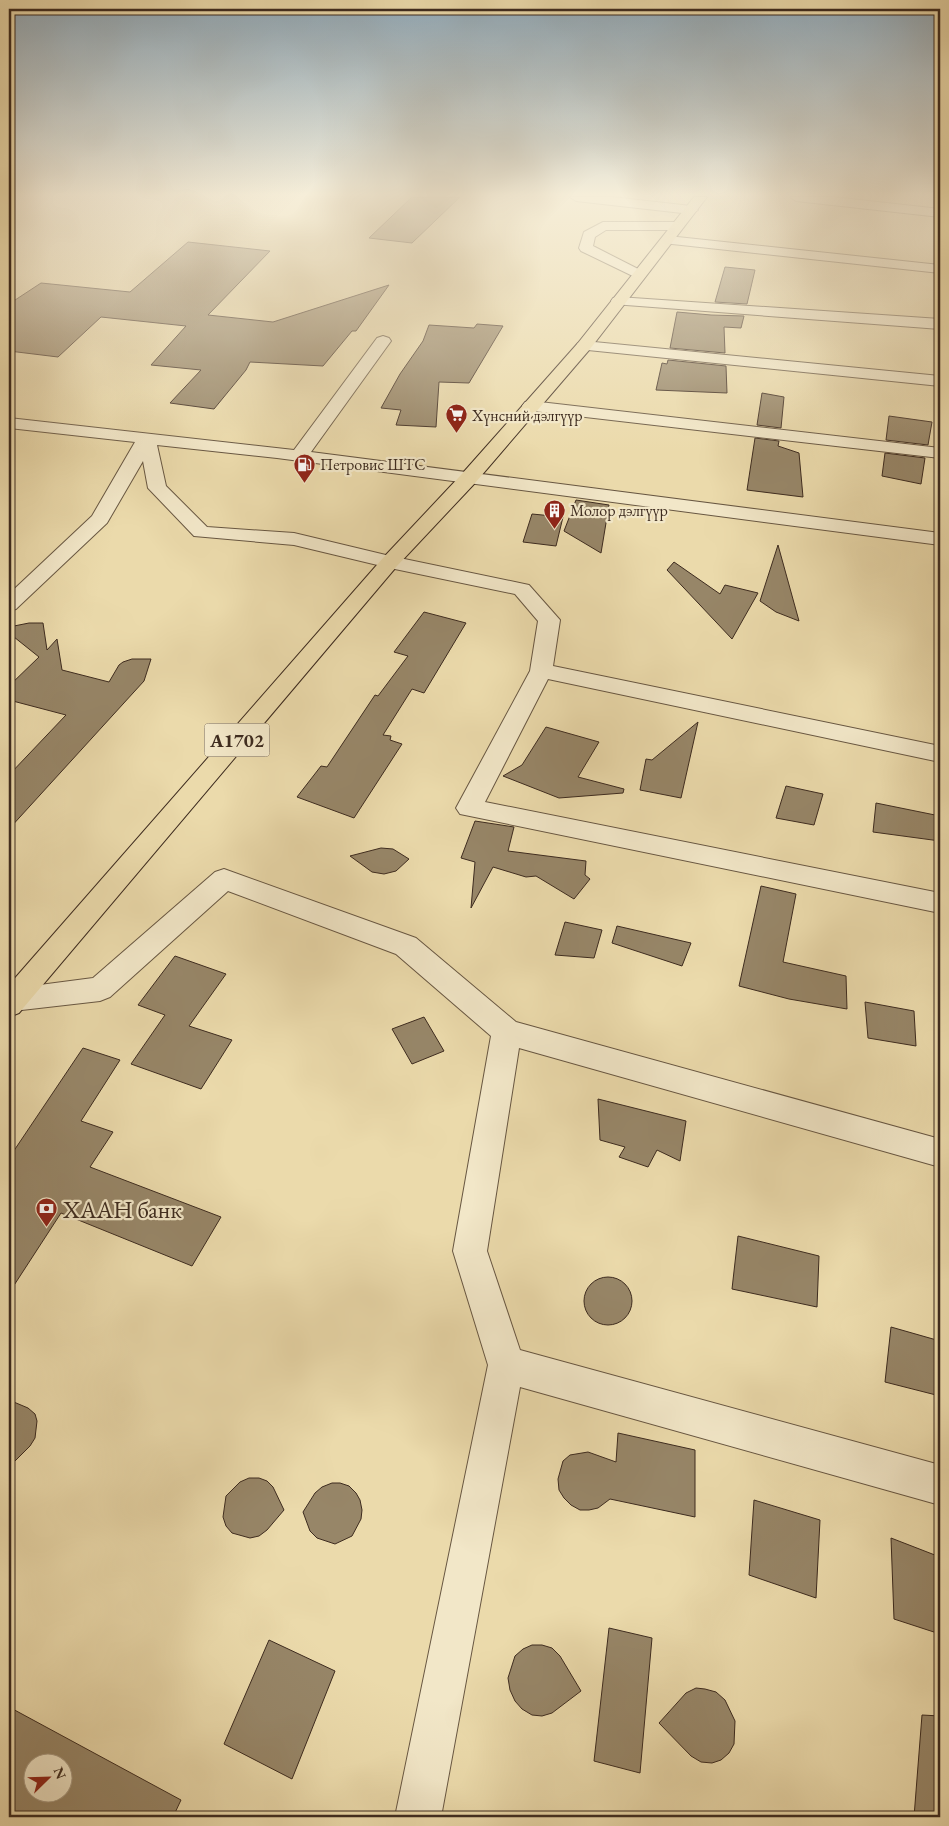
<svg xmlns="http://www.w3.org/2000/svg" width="949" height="1826" viewBox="0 0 949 1826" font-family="'EB Garamond',serif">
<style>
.building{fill:#978668;stroke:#3d2b1f;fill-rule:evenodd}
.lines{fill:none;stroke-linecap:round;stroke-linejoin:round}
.minor-casing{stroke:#685742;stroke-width:2}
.highway-casing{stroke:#3d2b1f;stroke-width:2}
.minor{fill:#f2e7c8;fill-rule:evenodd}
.highway{fill:#ebdaab;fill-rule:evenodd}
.labels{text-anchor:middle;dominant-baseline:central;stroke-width:4.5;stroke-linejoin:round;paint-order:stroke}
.far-poi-label{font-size:16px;fill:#3d2b1f;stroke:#f2e7c8;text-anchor:start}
.shield{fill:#f2e7c8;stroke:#736352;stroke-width:1}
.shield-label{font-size:19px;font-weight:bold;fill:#3d2b1f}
.near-poi-label{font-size:24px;fill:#3d2b1f;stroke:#f2e7c8;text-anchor:start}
</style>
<rect width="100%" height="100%" fill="#ebdaab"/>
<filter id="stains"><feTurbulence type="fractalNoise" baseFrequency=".004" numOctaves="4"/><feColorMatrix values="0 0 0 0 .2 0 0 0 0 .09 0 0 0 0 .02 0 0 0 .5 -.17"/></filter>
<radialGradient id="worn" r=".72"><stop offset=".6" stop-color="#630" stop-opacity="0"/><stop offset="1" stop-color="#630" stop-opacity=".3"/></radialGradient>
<g class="building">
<path d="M412 197H460L412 243 369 238Z"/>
<path d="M188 242 270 251 208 315 273 322 389 285 356 331H352L323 366 250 362 246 370 214 409 170 403 201 370 151 365 186 326 101 317 58 357 9 351V304L41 283 130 292Z"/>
<path d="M725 267 755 270 747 304 715 302Z"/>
<path d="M677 312 711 315 744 316 741 328 724 327 725 353 670 348Z"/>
<path d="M477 324 503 326 469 383 439 382 436 427 396 425 401 410 381 408 400 374 423 341 429 325 474 328Z"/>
<path d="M668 360 726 366 727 393 656 390 662 363 667 364Z"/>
<path d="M762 393 784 397 781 428 757 425Z"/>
<path d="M889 416 932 422 928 445 886 440Z"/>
<path d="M755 438 779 441 778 446 799 453 803 497 747 490Z"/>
<path d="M885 453 925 458 921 484 882 476Z"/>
<path d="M576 500 609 505 601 553 564 531Z"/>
<path d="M532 514 563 517 556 546 523 542Z"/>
<path d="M778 545 799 621 776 612 760 601Z"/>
<path d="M674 562 720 594 725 585 758 593 732 639 667 570Z"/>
<path d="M424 612 466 623 424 693 412 689 383 735 391 736 390 740 402 744 354 818 297 797 321 766 327 767 375 695 378 696 408 656 394 652Z"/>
<path d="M29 623H43L47 650 57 639 62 670 109 682 119 665 123 662 132 659H151L144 681 9 829V775L66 715 9 700V686L39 657 9 633V627Z"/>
<path d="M698 722 681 798 640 790 646 759 652 760Z"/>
<path d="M546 727 599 742 578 777 624 789 623 793 559 798 503 776 522 765Z"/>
<path d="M786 786 823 794 814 825 776 818Z"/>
<path d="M876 803 940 816V841L873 832Z"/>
<path d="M475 821 514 827 508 851 586 861 585 875 590 879 574 899 536 876 526 877 493 867 471 908 475 862 461 858Z"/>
<path d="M381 848 393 849 409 859 396 871 384 874 372 872 350 856Z"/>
<path d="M761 886 796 894 783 962 846 976 847 1009 789 999 739 986Z"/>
<path d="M565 922 602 930 594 958 555 955Z"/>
<path d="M617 926 691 943 682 966 612 943Z"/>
<path d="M175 956 226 974 189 1026 232 1040 201 1089 131 1064 165 1015 138 1005Z"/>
<path d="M865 1002 914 1011 916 1046 868 1038Z"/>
<path d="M424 1017 444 1051 412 1064 392 1029Z"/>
<path d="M83 1048 120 1060 81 1121 113 1132 90 1167 221 1217 192 1266 61 1213 9 1293V1158Z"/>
<path d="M598 1099 686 1121 680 1161 657 1150 648 1167 619 1157 625 1147 600 1140Z"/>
<path d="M738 1236 819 1256 817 1307 732 1289Z"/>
<circle cx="608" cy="1301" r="24"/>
<path d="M891 1327 940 1341V1396L885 1382Z"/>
<path d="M9 1400 28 1408 35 1414 37 1421 35 1438 30 1446 9 1467Z"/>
<path d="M618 1433 695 1450V1517L610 1499 598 1508 589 1510H580L571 1505 564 1498 559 1490 558 1479 563 1461 570 1455 588 1452 616 1462Z"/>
<path d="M249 1478H259L267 1481 273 1487 284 1510 267 1530 259 1536 250 1538 232 1533 226 1526 223 1517 226 1496 240 1482Z"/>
<path d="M332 1483H340L349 1486 356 1493 360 1500 362 1510 361 1519 352 1536 335 1544 317 1538 310 1531 303 1512 315 1493 322 1487Z"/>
<path d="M754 1500 820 1520 816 1598 749 1575Z"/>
<path d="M891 1538 940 1557V1634L894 1619Z"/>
<path d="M609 1628 652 1638 640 1773 594 1761Z"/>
<path d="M269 1640 335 1671 292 1779 224 1744Z"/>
<path d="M532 1645H542L552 1648 560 1656 581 1691 552 1713 542 1716 532 1715 522 1709 515 1701 510 1690 508 1678 515 1656 523 1649Z"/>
<path d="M696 1688 705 1689 716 1692 725 1700 735 1721 734 1744 729 1753 721 1760 712 1763 701 1762 691 1756 659 1723 686 1693Z"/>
<path d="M9 1707 181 1800 173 1817H9ZM32 1764H62V1794H32Z"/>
<path d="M922 1715 940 1716V1817H914Z"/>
</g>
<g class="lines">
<defs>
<g id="minor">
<path d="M570 197H612L691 206 698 210 691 214 576 201Z"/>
<path d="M790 197H833L940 209V217L796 201Z"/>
<path d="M603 222H677L684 226 677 230H606L595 237 593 246 644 272 646 275 644 278 639 279 581 251 579 248 584 232Z"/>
<path d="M668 236 940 265V273L663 243 661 240 663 237Z"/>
<path d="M618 297 940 319V329L613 304 611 301 613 298Z"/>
<path d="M383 336 389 338 391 341 311 452 940 533V545L277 458 157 445 166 486 207 527 294 533 390 556 529 585 560 620 553 666 940 746V762L548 679 485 802 940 893V913L460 814 456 808 530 671 538 621 515 594 390 568 294 545 194 536 148 488 143 461 107 523 16 609 9 611V594L92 516 135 442 9 428V418L294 450 377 338Z"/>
<path d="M584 341 940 376V386L578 349 576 346 578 343Z"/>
<path d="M531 401 940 448V458L525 410 522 406 525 402Z"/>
<path d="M224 869 416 938 516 1022 940 1139V1167L519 1048 487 1251 520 1350 940 1465V1505L520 1387 441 1817H395L488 1365 453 1251 491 1036 396 954 228 891 110 997 100 1001 13 1011 9 1009V989L93 978 215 872Z"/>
</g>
<path id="highway" d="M694 197H707L590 349 475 483 397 566 19 1013 9 1017V985L383 558 461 475 578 343Z"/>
</defs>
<use href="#minor" class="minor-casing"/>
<use href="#highway" class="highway-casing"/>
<use href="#minor" class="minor"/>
<use href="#highway" class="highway"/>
</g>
<linearGradient id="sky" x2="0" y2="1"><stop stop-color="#91abbc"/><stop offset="0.43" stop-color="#f6eed9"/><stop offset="1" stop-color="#f6eed9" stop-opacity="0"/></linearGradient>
<rect width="949" height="453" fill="url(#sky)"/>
<defs>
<symbol id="supermarket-pin" viewBox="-11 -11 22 30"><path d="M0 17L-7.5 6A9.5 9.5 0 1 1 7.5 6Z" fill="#8f2418" stroke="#f2e7c8"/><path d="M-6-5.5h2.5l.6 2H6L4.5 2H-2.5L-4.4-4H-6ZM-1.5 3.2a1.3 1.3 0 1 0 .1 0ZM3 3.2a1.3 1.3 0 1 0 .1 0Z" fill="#fff"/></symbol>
<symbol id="fuel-pin" viewBox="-11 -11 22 30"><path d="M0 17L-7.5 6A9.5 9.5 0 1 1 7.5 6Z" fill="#8f2418" stroke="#f2e7c8"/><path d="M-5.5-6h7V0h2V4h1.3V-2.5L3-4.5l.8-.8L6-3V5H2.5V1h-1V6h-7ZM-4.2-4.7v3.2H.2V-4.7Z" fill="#fff"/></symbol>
<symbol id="building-pin" viewBox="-11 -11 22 30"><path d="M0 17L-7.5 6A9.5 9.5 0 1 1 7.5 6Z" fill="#8f2418" stroke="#f2e7c8"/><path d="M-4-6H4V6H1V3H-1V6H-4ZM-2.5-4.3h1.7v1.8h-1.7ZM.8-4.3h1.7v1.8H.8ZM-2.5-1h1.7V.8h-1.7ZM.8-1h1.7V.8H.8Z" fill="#fff"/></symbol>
<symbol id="bank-pin" viewBox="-11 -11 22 30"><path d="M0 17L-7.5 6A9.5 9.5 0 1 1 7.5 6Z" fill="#8f2418" stroke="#f2e7c8"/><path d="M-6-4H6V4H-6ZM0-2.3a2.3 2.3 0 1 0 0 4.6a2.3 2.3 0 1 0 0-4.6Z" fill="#fff"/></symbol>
</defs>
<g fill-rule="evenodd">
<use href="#supermarket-pin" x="444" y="402" width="25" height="34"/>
<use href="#fuel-pin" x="292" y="452" width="25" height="34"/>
<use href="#building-pin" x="542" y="498" width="25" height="34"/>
<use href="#bank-pin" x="34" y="1196" width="25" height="34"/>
</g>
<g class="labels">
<g class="far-poi-label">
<text x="472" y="415">Хүнсний дэлгүүр</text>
<text x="320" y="464">Петровис ШТС</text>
<text x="570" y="510">Молор дэлгүүр</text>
</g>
<rect class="shield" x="204.5" y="723.5" width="65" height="33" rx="4"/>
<g class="shield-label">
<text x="237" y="740">A1702</text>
</g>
<g class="near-poi-label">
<text x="63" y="1209">ХААН банк</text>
</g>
</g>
<rect width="949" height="1826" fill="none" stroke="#ebdaab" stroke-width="30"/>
<rect x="10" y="10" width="929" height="1806" fill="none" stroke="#3d2b1f" stroke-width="2.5"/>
<rect x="15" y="15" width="919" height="1796" fill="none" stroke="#3d2b1f"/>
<g transform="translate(48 1778) rotate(67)"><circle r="24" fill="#f2e7c8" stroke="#aa9c84"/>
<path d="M0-4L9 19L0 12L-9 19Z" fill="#8f2418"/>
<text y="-8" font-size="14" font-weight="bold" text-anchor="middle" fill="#3d2b1f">N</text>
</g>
<rect width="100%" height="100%" filter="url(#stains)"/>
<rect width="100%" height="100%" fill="url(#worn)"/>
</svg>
